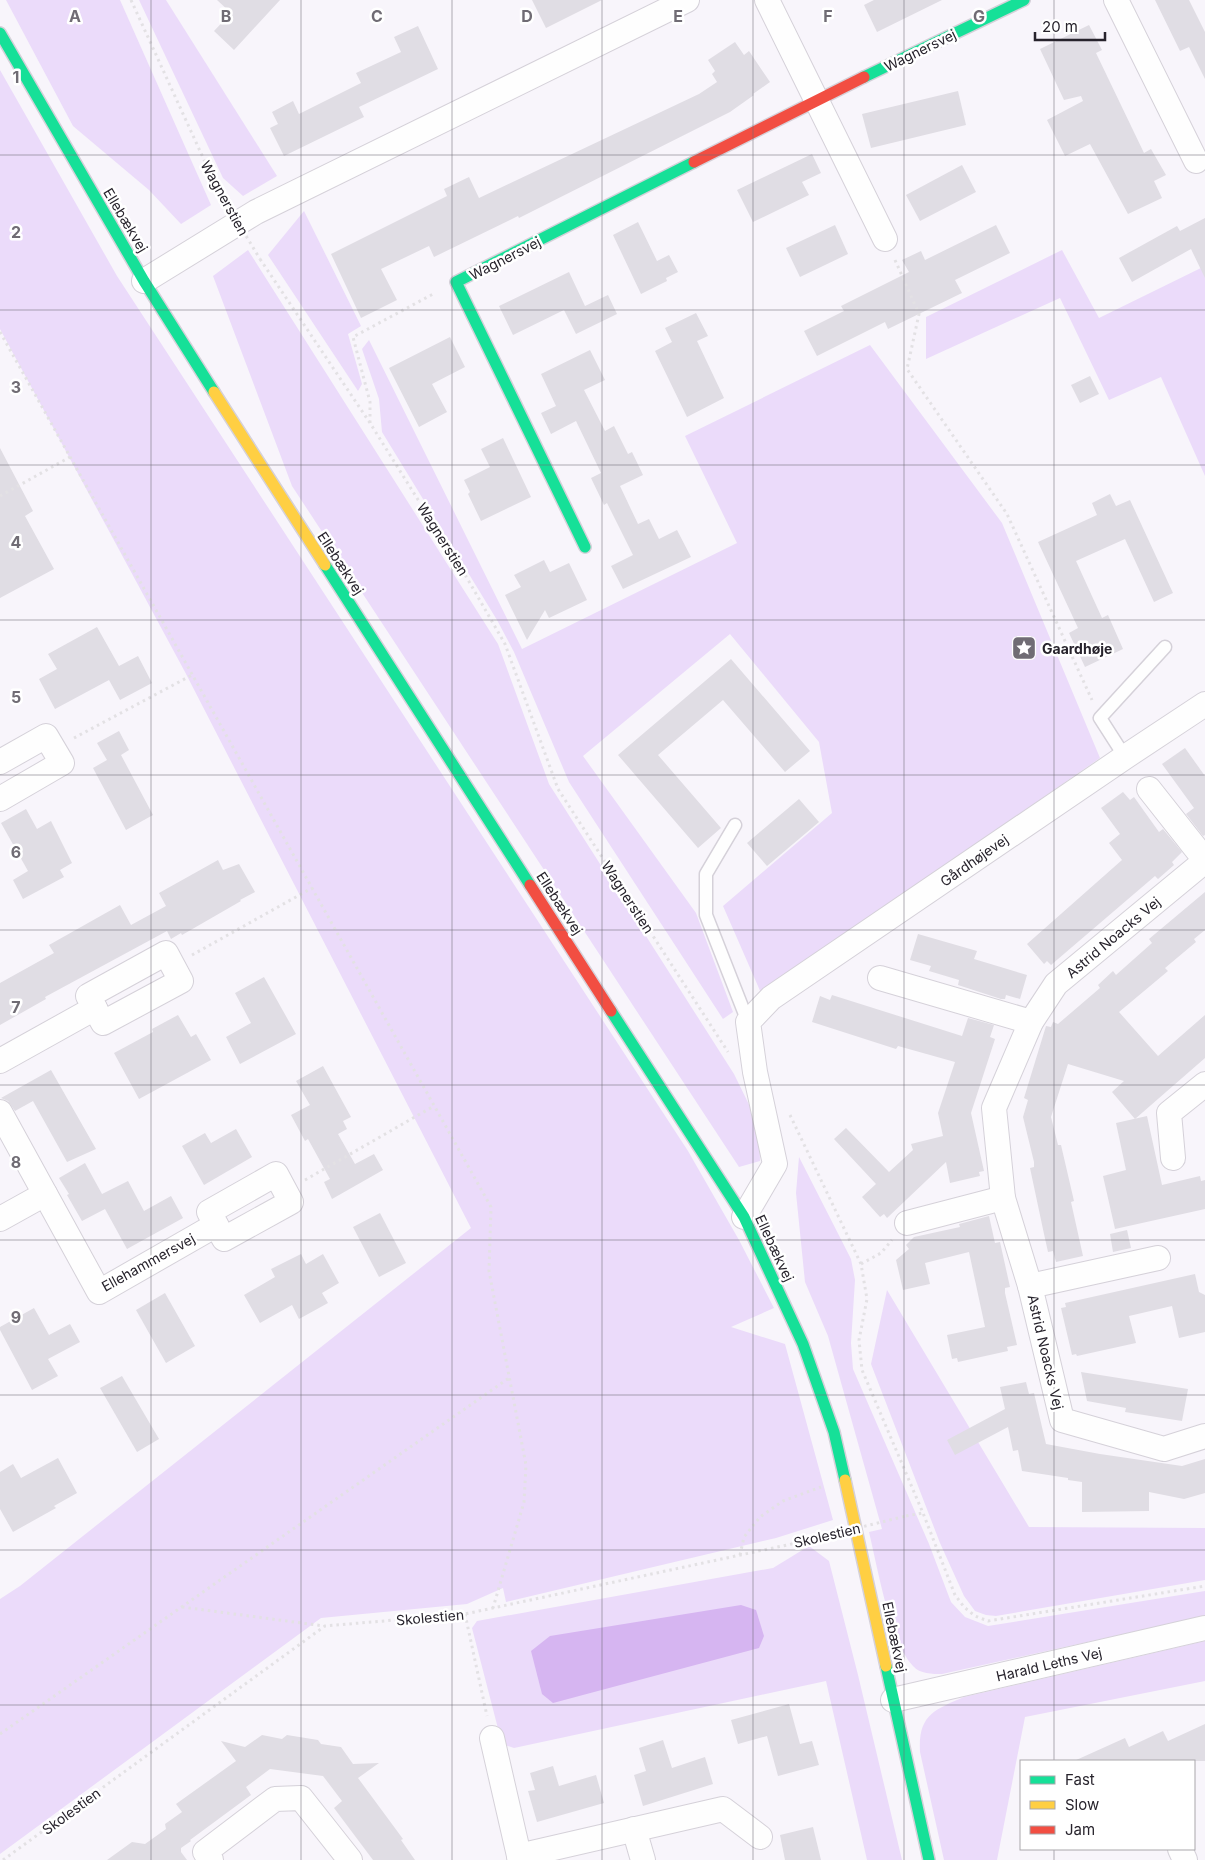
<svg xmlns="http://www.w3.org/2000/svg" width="1205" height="1860" viewBox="0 0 1205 1860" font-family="Inter,sans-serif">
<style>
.green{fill:#ebdbfa}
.water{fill:#d6b5f1}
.building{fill:#e0dde4}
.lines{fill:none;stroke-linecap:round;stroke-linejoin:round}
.lane-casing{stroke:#d5d1d9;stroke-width:15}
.street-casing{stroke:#d5d1d9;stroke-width:26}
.fast-casing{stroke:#d5d1d9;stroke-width:14}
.slow-casing{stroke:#d5d1d9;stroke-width:14}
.jam-casing{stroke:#d5d1d9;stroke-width:14}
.path{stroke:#e3e1e4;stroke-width:3;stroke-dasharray:2.5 4;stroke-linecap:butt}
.lane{stroke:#fefefe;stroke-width:12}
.street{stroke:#fefefe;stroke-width:24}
.fast{stroke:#16e098;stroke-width:11}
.slow{stroke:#ffcf43;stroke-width:11}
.jam{stroke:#f24e42;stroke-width:11}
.path-bridge{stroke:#e3e1e4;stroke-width:3;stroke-dasharray:2.5 4;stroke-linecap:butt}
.grid{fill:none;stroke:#706c74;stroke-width:1;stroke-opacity:0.55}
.labels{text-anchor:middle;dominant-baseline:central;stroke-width:5;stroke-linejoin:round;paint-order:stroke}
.street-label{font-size:14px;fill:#27232c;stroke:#fff}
.poi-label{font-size:14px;font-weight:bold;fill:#27232c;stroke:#fff;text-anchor:start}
.grid-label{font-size:16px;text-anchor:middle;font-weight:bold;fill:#706c74;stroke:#fff;stroke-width:5;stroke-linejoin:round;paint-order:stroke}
</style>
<rect width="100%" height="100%" fill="#f8f5fb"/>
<g class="green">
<path d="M6 0H120L211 205 181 224 149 190 73 126Z"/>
<path d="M139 0H166L277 176 243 196 223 178Z"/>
<path d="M0 70 117 276 688 1151 739 1240 774 1308 731 1327 785 1344 833 1520 776 1538 506 1602 503 1588 467 1604 321 1618 0 1854V1599L20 1586 471 1228 185 672 0 329Z"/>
<path d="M304 211 361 326 348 334 362 384 358 391 268 255Z"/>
<path d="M248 250 498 644 549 784 734 1074 759 1125 760 1161 739 1167 292 486 213 276Z"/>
<path d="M1062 250 1099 318 1205 266V476L1161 377 1109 400 1060 298 926 359V317Z"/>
<path d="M369 340 522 649 737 543 685 436 870 345 1002 523 1100 758 761 993 723 906 832 813 819 742 730 634 583 756 696 913 733 1012 723 1019 569 782 514 652 497 620 382 432 379 399 362 349Z"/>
<path d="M799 1157 851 1259 855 1280 851 1343 853 1369 929 1544 951 1602 965 1617 988 1626 1205 1591V1616L942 1674C932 1674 920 1674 913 1666 890 1642 877 1565 869 1532L882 1529 828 1336 805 1282 796 1193Z"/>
<path d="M887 1290 1029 1527 1205 1528V1580L996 1616 986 1615 975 1611 964 1596 940 1543 871 1364Z"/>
<path d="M809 1546 829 1561 858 1675 902 1860H867L826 1681 514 1748 502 1744 472 1628 477 1621 773 1568Z"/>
<path d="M1205 1641V1681L1025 1717 997 1860H944L920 1752C918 1715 934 1710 964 1697Z"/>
</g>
<path class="water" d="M741 1605 756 1610 764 1636 759 1648 553 1703 542 1694 531 1651 550 1636Z"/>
<g class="building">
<path d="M217 0H280L234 50 214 31 231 13Z"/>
<path d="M532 0H602L546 28Z"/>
<path d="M874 0H942L877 32 864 5Z"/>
<path d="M1155 0H1189L1205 32V79L1189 47 1180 51Z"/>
<path d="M1089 25 1102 50 1096 53 1144 153 1151 149 1166 175 1154 181 1162 198 1128 214 1090 144 1065 156 1047 120 1083 101 1081 96 1064 100 1040 49Z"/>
<path d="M418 26 438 69 359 107 364 117 284 156 270 128 278 124 272 112 293 101 299 114 361 83 356 73 401 52 394 37Z"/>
<path d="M735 42 744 55 749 51 770 82 753 94 754 95 730 112 519 218 518 216 434 257 429 246 381 269 397 300 361 318 331 254 447 196 444 189 469 177 479 198 699 94 717 82 712 74 715 71 708 60Z"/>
<path d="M958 91 966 125 871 148 862 114Z"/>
<path d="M812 154 821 173 802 182 809 195 753 222 737 190Z"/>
<path d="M962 165 976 192 920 221 906 195Z"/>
<path d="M1205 218V278L1191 249 1132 282 1119 258 1177 226 1180 231Z"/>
<path d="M638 222 657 261 669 255 678 272 666 278 667 281 641 294 613 235Z"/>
<path d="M835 225 848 254 800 277 786 248Z"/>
<path d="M996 225 1010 253 955 280 962 293 888 329 885 322 817 356 804 331 844 311 841 306 909 272 902 260 921 251 925 260Z"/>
<path d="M569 272 585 306 608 295 617 314 576 334 564 310 513 335 499 306Z"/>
<path d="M696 313 708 336 697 341 724 398 687 417 655 351 672 342 665 328Z"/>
<path d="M450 337 465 367 432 384 447 412 419 427 389 368Z"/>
<path d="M590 350 605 380 584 390 605 431 614 426 628 454 632 452 643 475 620 486 638 524 649 519 659 539 677 530 691 557 623 589 611 566 633 555 607 503 604 505 591 478 601 473 576 421 551 434 541 413 556 406 541 374Z"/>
<path d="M1090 376 1099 394 1080 403 1071 385Z"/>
<path d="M503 438 531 497 481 521 468 494 470 492 464 480 490 467 481 449Z"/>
<path d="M0 448 33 511 25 516 54 569 0 598Z"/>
<path d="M1110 494 1116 506 1130 500 1173 593 1154 602 1125 539 1076 561 1102 618 1108 615 1123 649 1085 667 1069 633 1078 628 1038 542 1097 515 1092 503Z"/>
<path d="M544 560 550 572 569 563 587 600 549 618 545 610 527 640 505 595 521 587 514 575Z"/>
<path d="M97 627 119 666 138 656 152 683 120 700 109 680 55 709 39 679 57 669 48 654Z"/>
<path d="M731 659 810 751 785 772 723 700 658 755 721 828 698 848 618 755Z"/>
<path d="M119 731 129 750 121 755 153 815 126 830 93 768 107 760 97 743Z"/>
<path d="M1185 748 1205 776V835L1203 836 1186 814 1194 808 1162 764Z"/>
<path d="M1123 792 1130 800 1134 797 1159 832 1163 829 1182 852 1172 862 1174 865 1158 879 1155 876 1051 965 1047 961 1044 964 1027 944 1122 860 1109 843 1120 834 1101 808Z"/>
<path d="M799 799 819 822 767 866 747 843Z"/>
<path d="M26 809 37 829 51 821 72 863 60 870 64 877 23 899 13 880 28 871 1 823Z"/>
<path d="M218 860 223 870 239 864 255 892 240 900 241 901 182 935 181 933 171 939 167 931 69 984 45 997 46 999 0 1025V983L54 953 49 945 120 905 131 925 166 906 159 893Z"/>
<path d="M1205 892V930L1194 939 1196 942 1165 968 1168 971 1119 1012 1158 1056 1205 1015V1058L1135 1119 1112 1092 1124 1081 1068 1064 1051 1117 1058 1145H1061L1074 1201 1071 1202 1083 1256 1056 1262 1053 1251 1048 1252 1044 1234 1030 1168 1034 1167V1162L1023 1117 1028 1100 1024 1098 1046 1026 1051 1027 1053 1022 1058 1024 1100 988 1098 985 1113 971 1116 975 1152 943 1149 939Z"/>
<path d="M918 934 977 951 974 959 1027 975 1020 999 1006 995 1005 999H1001L958 985 959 980 929 971 931 966 910 960Z"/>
<path d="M264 977 296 1034 240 1064 226 1037 251 1023 235 993Z"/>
<path d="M832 995 962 1036 968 1018 994 1025 990 1037 995 1039 971 1113 984 1171 979 1172 980 1176 950 1183 946 1162 887 1218 884 1214 880 1217 862 1197 876 1184 834 1139 846 1128 889 1172 913 1150 911 1144 943 1136 938 1113 955 1062 898 1046 896 1049 812 1022 820 996 830 1000Z"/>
<path d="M178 1015 191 1037 196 1034 211 1060 139 1099 114 1053 153 1032 152 1029Z"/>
<path d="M323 1066 351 1117 343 1121 347 1129 338 1134 355 1164 374 1154 383 1170 332 1199 324 1182 330 1179 308 1139 305 1141 291 1115 310 1105 296 1081Z"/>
<path d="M51 1070 96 1149 67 1162 33 1101 15 1111 8 1101 1 1098Z"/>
<path d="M1147 1116 1162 1185 1200 1176 1201 1181 1205 1180V1209L1115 1229 1103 1176 1126 1170 1116 1123Z"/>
<path d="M236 1129 252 1157 204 1185 182 1146 205 1133 211 1143Z"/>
<path d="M85 1163 102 1194 128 1181 144 1211 171 1196 183 1218 127 1249 105 1209 82 1221 67 1195 69 1194 59 1178Z"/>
<path d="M380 1213 406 1263 379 1277 353 1227Z"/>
<path d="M989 1216 995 1243 1000 1242 1010 1287 1005 1288V1293L1017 1345 1007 1347 1008 1351 958 1362 957 1358 952 1359 947 1335 985 1327 969 1252 925 1263 930 1284 903 1290 896 1260 909 1249 906 1245 914 1237 960 1227 959 1224Z"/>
<path d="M1127 1230 1131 1248 1113 1252 1110 1234Z"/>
<path d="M301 1254 306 1264 323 1254 339 1283 322 1293 328 1303 299 1319 292 1305 260 1323 244 1295 275 1277 271 1269Z"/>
<path d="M1195 1274 1199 1292 1205 1295V1332L1179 1338 1172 1306 1129 1316 1136 1343 1077 1356 1076 1354 1072 1355 1061 1308 1066 1307 1065 1303Z"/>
<path d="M165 1293 195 1346 166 1363 136 1310Z"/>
<path d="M34 1308 49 1335 70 1324 80 1342 48 1359 58 1376 32 1390 0 1330V1327Z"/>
<path d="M1081 1372 1188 1389 1182 1421 1125 1412 1126 1408 1087 1401Z"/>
<path d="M122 1376 159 1439 137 1452 100 1388Z"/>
<path d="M1026 1382 1029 1394 1034 1393 1046 1444 1100 1454 1182 1466 1205 1459V1493L1184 1499 1149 1492V1511L1082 1512V1482L1068 1480V1478L1022 1471 1018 1450 1013 1451 1008 1427 955 1455 947 1440 1005 1409 1000 1387Z"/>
<path d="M58 1458 77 1493 54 1506 56 1508 13 1532 0 1509V1472L13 1464 21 1478Z"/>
<path d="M789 1704 800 1744 812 1741 819 1765 778 1776 767 1736 738 1744 731 1720Z"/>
<path d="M1205 1724V1761H1074L1125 1738 1129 1747 1163 1731 1168 1741Z"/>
<path d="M262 1735 282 1739 287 1735 318 1740 321 1744 341 1747 353 1764 379 1763 358 1778 403 1839 401 1840 415 1860H373L334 1808 342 1801 323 1776 270 1769 246 1787 251 1795 190 1840 191 1841 181 1848V1852L187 1860H107L132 1842 145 1844 166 1829 165 1824 182 1812 176 1804 236 1761 221 1741 245 1747Z"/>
<path d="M663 1740 672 1768 705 1757 713 1784 643 1806 634 1775 646 1771 639 1748Z"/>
<path d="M553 1766 559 1786 596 1775 604 1803 537 1822 528 1791 535 1790 530 1773Z"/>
<path d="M813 1827 821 1860H785L780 1835Z"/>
</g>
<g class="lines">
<defs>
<g id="lane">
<path d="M1125 757 1100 718 1165 647"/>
<path d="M735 825 706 874V915L748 1022"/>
</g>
<g id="street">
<path d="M767 0 885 239"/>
<path d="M1116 0 1196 161"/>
<path d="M144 281 256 212 687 0"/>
<path d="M0 762 46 736 62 763 0 799"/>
<path d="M1149 789 1205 860"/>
<path d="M166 953 181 981 103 1023 88 996Z"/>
<path d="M880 978 1031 1022"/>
<path d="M0 1061 95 1008"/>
<path d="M0 1112 99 1292 216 1225"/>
<path d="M1173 1158 1169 1113 1205 1084"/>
<path d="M276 1174 291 1202 224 1239 209 1212Z"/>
<path d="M744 1217 775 1164 755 1072 748 1022 771 998 1125 757 1205 704"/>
<path d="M0 1219 45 1194"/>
<path d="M907 1223 1003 1198"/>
<path d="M1158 1258 1030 1286 1062 1420 1164 1449 1205 1436"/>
<path d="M1030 1286 1003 1198 994 1108 1031 1022 1056 984 1205 861"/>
<path d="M893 1700 1205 1628"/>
<path d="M492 1738 520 1860"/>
<path d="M634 1829 643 1860"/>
<path d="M1180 1849 1185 1860"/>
<path d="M519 1856 723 1809 760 1837"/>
<path d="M211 1860 205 1852 275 1799 301 1798 350 1860"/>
</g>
<g id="fast">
<path d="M0 33 144 281 214 392"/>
<path d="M864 77 1024 0"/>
<path d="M585 547 456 282 694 162"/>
<path d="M325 565 530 885"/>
<path d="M611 1011 744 1217 803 1344 834 1432 845 1480"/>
<path d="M886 1666 929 1860"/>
</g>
<g id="slow">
<path d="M214 392 325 565"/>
<path d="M845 1480 886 1666"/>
</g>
<g id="jam">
<path d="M694 162 864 77"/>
<path d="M530 885 611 1011"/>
</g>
</defs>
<use href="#lane" class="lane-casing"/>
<use href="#street" class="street-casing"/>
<use href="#fast" class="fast-casing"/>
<use href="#slow" class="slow-casing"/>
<use href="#jam" class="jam-casing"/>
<g class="path">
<path d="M131 0 216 186"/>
<path d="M260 259 370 423 467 578 505 644 558 789 728 1052"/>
<path d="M895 260 919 314 907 369 1007 514 1092 700"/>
<path d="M0 332 491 1207 489 1271 526 1465 524 1502 493 1608"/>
<path d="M370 423V402L353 337 435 293"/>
<path d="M0 496 70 457"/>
<path d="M74 738 192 675"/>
<path d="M192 955 312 888"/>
<path d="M790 1115 861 1264 867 1299 859 1340 862 1370 923 1513 955 1595 964 1607 975 1616 988 1621 1205 1586"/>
<path d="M305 1180 434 1106"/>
<path d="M861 1264 881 1253 892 1240"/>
<path d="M906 1516 923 1513"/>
<path d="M740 1555 744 1537 760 1517 783 1501 821 1487"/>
<path d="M182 1607 324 1626"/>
<path d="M465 1614 487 1716"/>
<path d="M0 1734 509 1378"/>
<path d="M3 1860 325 1626 465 1614 801 1542"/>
</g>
<use href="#lane" class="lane"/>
<use href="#street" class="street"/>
<use href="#fast" class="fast"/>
<use href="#slow" class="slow"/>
<use href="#jam" class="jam"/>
<g class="path-bridge">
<path d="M216 186 260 259"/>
<path d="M801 1542 906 1516"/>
</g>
</g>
<path class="grid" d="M151 0V1860M301 0V1860M452 0V1860M602 0V1860M753 0V1860M904 0V1860M1054 0V1761M0 155H1205M0 310H1205M0 465H1205M0 620H1205M0 775H1205M0 930H1205M0 1085H1205M0 1240H1205M0 1395H1205M0 1550H1205M0 1705H1205M1054 1849V1860"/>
<defs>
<symbol id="sight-square" viewBox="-11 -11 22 22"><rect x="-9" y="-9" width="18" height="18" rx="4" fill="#706c74" stroke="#fff"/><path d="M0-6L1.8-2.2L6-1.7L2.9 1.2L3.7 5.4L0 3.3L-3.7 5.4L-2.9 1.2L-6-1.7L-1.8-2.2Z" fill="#fff"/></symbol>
</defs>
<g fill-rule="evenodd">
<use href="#sight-square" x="1010" y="634" width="28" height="28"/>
</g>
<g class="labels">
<g class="street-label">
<text transform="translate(920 50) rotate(-26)">Wagnersvej</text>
<text transform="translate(225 198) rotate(61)">Wagnerstien</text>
<text transform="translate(126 220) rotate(59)">Ellebækvej</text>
<text transform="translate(505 258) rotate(-27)">Wagnersvej</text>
<text transform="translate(443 539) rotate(58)">Wagnerstien</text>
<text transform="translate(341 563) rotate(57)">Ellebækvej</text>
<text transform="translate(974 860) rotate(-35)">Gårdhøjevej</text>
<text transform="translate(628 897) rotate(57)">Wagnerstien</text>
<text transform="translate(560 903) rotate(57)">Ellebækvej</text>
<text transform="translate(1113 937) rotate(-40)">Astrid Noacks Vej</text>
<text transform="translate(775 1248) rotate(65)">Ellebækvej</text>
<text transform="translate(148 1262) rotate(-29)">Ellehammersvej</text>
<text transform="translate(1046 1352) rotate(77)">Astrid Noacks Vej</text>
<text transform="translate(827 1535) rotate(-13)">Skolestien</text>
<text transform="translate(430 1617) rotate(-5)">Skolestien</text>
<text transform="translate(895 1637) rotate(78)">Ellebækvej</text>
<text transform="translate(1049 1664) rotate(-13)">Harald Leths Vej</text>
<text transform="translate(71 1811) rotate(-36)">Skolestien</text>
</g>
<g class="poi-label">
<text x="1042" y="648">Gaardhøje</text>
</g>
</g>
<g class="grid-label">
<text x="75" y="22">A</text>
<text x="226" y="22">B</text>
<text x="377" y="22">C</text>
<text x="527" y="22">D</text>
<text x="678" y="22">E</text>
<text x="828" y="22">F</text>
<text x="979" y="22">G</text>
<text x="16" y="83">1</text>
<text x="16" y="238">2</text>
<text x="16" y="393">3</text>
<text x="16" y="548">4</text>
<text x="16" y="703">5</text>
<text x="16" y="858">6</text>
<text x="16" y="1013">7</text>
<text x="16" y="1168">8</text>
<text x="16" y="1323">9</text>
</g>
<rect x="1020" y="1760" width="175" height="90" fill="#ffffff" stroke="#a9a7ab"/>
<rect x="1030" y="1776" width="25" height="8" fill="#16e098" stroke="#a9a7ab"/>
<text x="1065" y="1785" font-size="15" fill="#27232c">Fast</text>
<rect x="1030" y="1801" width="25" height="8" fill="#ffcf43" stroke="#a9a7ab"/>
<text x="1065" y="1810" font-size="15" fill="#27232c">Slow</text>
<rect x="1030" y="1826" width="25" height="8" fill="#f24e42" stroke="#a9a7ab"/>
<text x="1065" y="1835" font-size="15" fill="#27232c">Jam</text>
<path d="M1035 32v8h70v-8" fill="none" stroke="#27232c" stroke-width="2.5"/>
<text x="1042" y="32" font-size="15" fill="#27232c" stroke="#ffffff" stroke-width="4" paint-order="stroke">20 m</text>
</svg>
